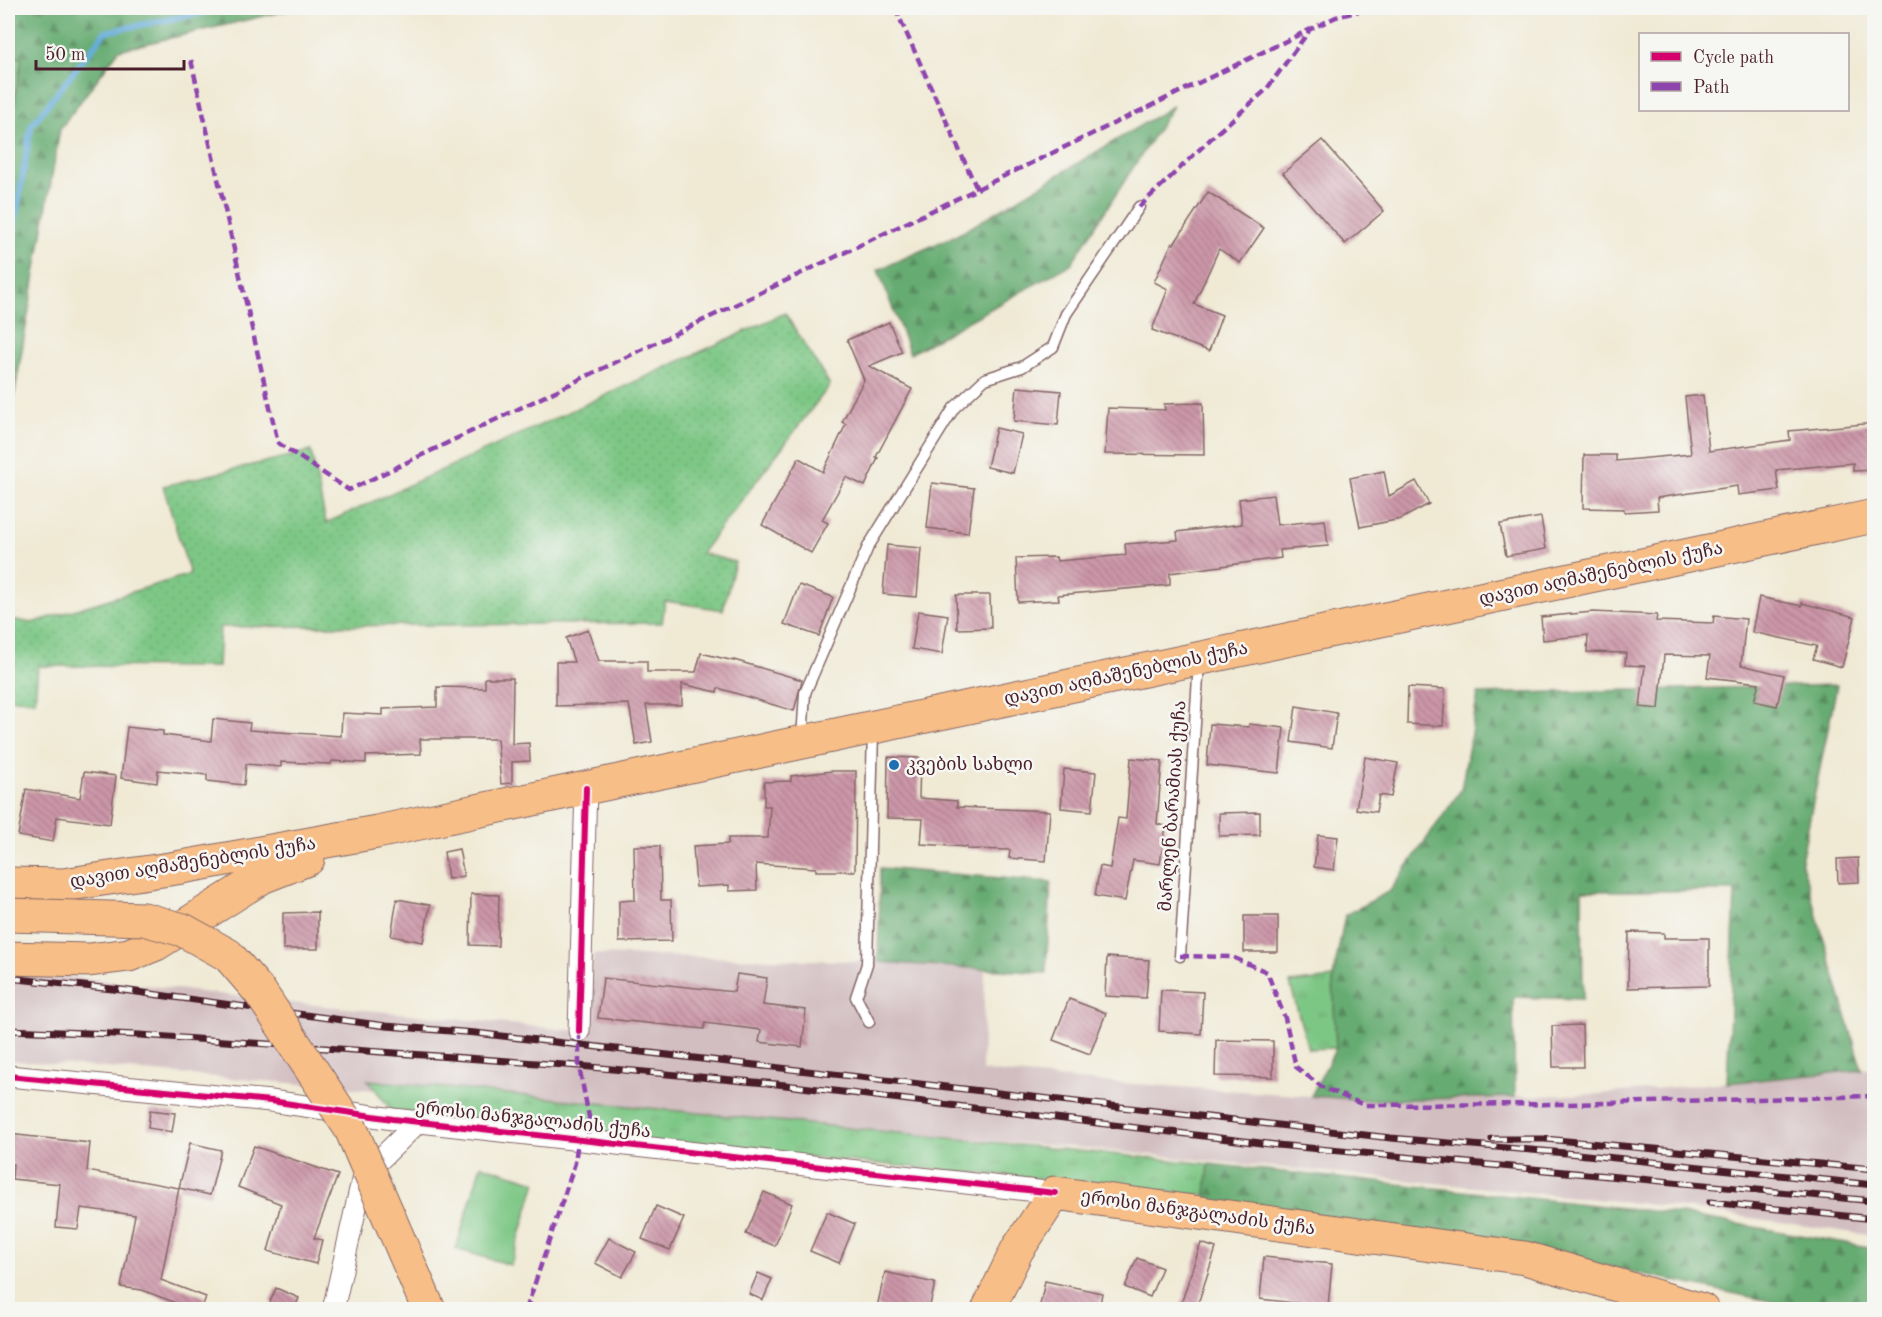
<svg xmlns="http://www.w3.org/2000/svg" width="1882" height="1317" viewBox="0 0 1882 1317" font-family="'Old Standard TT','Noto Serif Georgian',serif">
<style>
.industrial{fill:#d2bec1}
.grass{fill:url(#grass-tufts);stroke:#647358;stroke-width:1.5}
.forest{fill:url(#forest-firs);stroke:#58664e;stroke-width:1.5}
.garden{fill:url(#garden-dots);stroke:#647358;stroke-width:1.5}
.pitch{fill:#7dc785;stroke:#647358;stroke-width:1.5}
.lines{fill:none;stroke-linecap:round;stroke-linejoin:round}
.stream{stroke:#64abda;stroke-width:6}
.building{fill:url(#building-back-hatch)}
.lane-casing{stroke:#846666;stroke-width:13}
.street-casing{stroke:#846666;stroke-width:23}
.primary-casing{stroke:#846666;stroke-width:35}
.lane{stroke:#fff;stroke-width:10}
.street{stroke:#fff;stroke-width:21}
.primary{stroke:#f7be87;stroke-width:33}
.rail-casing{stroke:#4a1f2b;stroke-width:7}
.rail{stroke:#f6f6f2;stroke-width:4.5;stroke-dasharray:14;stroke-linecap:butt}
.primary-bridge-casing{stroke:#846666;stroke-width:35;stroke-linecap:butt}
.primary-bridge{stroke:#f7be87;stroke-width:33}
.quiet{stroke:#8e44ad;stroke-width:4.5;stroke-dasharray:9 4.5;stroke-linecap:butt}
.cycleway-casing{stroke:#f6f6f2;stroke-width:10}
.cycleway{stroke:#d6006c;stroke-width:6}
.poi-dot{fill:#1f6fb2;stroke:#f6f6f2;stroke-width:2}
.labels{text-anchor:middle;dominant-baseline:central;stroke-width:5;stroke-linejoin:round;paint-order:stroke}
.street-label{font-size:18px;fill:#4a1f2b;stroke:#f6f6f2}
.poi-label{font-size:18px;fill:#4a1f2b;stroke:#f6f6f2;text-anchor:start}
</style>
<defs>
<pattern id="grass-tufts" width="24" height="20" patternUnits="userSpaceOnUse" patternTransform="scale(1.5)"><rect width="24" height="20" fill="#7dc785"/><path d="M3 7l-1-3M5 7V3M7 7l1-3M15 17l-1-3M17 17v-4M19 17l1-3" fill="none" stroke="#6eaa73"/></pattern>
<pattern id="forest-firs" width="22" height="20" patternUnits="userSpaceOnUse" patternTransform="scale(1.5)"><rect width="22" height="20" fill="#66ac72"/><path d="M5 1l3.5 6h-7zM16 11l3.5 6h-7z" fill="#568b5e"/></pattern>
<pattern id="garden-dots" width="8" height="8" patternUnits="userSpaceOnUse" patternTransform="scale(1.5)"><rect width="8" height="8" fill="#7dc785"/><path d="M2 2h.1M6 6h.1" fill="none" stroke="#6eaa73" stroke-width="1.8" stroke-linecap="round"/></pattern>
<pattern id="building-back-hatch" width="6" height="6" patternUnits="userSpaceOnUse" patternTransform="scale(1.5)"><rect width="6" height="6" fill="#cc97a9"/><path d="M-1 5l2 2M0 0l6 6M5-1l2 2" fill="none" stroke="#a87b8a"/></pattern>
</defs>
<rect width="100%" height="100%" fill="#f6f6f2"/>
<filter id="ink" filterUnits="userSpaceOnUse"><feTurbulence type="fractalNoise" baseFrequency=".0167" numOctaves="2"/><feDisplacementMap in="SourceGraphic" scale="12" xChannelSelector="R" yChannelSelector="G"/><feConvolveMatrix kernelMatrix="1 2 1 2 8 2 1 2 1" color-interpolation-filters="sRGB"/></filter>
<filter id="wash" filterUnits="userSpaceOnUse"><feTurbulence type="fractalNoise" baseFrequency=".008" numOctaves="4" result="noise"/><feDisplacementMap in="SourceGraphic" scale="24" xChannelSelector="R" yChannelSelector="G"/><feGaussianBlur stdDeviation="1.35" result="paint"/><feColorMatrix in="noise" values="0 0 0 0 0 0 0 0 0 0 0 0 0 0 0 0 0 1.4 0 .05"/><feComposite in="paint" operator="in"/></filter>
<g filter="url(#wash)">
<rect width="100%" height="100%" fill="#f0ead5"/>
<path class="industrial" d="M593 954 878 962 985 969 982 1071 1078 1080 1368 1100 1602 1094 1874 1068V1236L1684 1208 1072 1147 8 1060V969L294 1003 590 1032Z"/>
<g class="grass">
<path d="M8 57H22L8 136Z"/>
<path d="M1333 978 1336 1048 1308 1049 1290 983Z"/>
<path d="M368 1080 1209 1164 1206 1196 1066 1181 677 1146 392 1111Z"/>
</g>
<g class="forest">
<path d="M8 8H298L119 50 60 129 8 432V136L22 58 8 57Z"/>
<path d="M1173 106 1071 264 910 354 878 270 963 232Z"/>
<path d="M1837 685 1801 861 1862 1070 1727 1083 1735 891H1582L1583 999 1513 997 1515 1097 1368 1100 1311 1096 1336 1048 1333 978 1345 915 1390 891 1461 790 1478 694Z"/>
<path d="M880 868 1051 882 1046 973 878 962Z"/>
<path d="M1209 1164 1680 1214 1874 1248V1309H1806L1581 1261 1205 1203Z"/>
</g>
<path class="garden" d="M785 313 830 385 701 553 735 562 723 610 665 601 662 623 220 627 218 667 38 666 35 701 8 698V615L11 619 32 623 190 574 163 486 311 451 326 523Z"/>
<path class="pitch" d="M481 1165 536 1182 511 1265 456 1249Z"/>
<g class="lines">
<path class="stream" d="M8 264 31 126 105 32 227 8"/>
</g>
<g id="blocks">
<g class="building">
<path d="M1322 140 1384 211 1345 244 1283 173Z"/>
<path d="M1208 192 1264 228 1240 263 1219 249 1194 304 1222 315 1209 351 1152 330 1168 289 1154 282 1172 243 1174 244Z"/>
<path d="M889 322 902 352 869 366 912 389 876 457 878 458 865 486 846 477 822 520 828 523 811 553 762 525 799 458 823 472 846 424 842 422 864 380 847 340Z"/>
<path d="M1017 387 1061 391 1058 425 1014 421Z"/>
<path d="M1703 395 1709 451 1790 440 1789 431 1875 423V470L1853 471V463L1776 470 1779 490 1738 495 1737 486 1657 498 1658 510 1624 512V509L1583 508 1584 455H1616V461L1691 454 1685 397Z"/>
<path d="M1203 403 1204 455 1105 454 1108 408 1165 410 1164 404Z"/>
<path d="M996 428 1022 434 1013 473 987 467Z"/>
<path d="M1384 471 1389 496 1416 481 1429 504 1401 519 1360 527 1350 478Z"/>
<path d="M932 483 974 488 968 533 927 528Z"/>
<path d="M1273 495 1277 525 1325 520 1328 546 1280 550 1281 558 1170 573V585L1058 595 1059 600 1018 602 1016 558 1056 557 1057 561 1126 555 1125 544 1178 540 1177 532 1242 524 1239 499Z"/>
<path d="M1541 517 1546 549 1506 556 1500 524Z"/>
<path d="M887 545 921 548 917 597 883 594Z"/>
<path d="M799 585 833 597 819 636 784 624Z"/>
<path d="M956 595H990L991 628 957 629Z"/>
<path d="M1759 597 1802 606V603L1855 617 1842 667 1813 659 1817 646 1752 632Z"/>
<path d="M918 611 948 615 942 654 912 649Z"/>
<path d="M1593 612 1657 615 1656 621 1713 623 1714 616 1746 619 1741 665 1784 675 1777 706 1754 701 1759 683 1707 677 1710 656 1664 655 1659 709 1640 707 1645 666 1625 665 1626 653 1587 652 1588 635 1543 640 1541 617Z"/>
<path d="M588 630 599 661H647V672H696L701 653 734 661V660L802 680 794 711 718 688 717 692 682 684V705H646L652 742 636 745 629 704 556 706V662H574L566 638Z"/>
<path d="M485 678H513L512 744 529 743 530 761 512 762V783L501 784 497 739H420L421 754 366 756V763L332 761 331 764 281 762V767L246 764 244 785 207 781V775L158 770 157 783 121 778 127 727 163 731V735L211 741 213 719 250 723 249 730 341 736 342 713 383 715V709L437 707V687L485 688Z"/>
<path d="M1408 687 1445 689 1443 726 1407 724Z"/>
<path d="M1296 706 1337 713 1332 748 1291 742Z"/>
<path d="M1210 724 1249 727V724L1284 728 1279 773 1207 765Z"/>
<path d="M888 757 920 758 919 798 957 801V807L1050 811 1046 861 1009 858 1010 850 967 849V847L921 844 923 819 887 818Z"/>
<path d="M1365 757 1398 763 1391 797 1379 795 1376 812 1356 809Z"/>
<path d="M1131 758 1162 761 1157 824 1166 826 1160 864 1133 860 1125 901 1095 896 1100 866 1110 868 1118 818 1126 819Z"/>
<path d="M1064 769 1096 772 1092 811 1061 808Z"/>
<path d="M832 771H856L855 871H816V868L756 864 757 890 729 891V885L696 887 693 846 728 844V838H768L770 806H764V782L791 781V776Z"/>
<path d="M84 772 116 776 110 824 57 817 53 842 18 836 26 789 80 798Z"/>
<path d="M1260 812V835L1219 836V813Z"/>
<path d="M1318 835 1338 837 1334 870 1314 867Z"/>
<path d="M634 846H660L661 900H671L672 941 619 942V901L635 900Z"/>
<path d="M459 849 464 876 448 879 444 852Z"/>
<path d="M1858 858 1859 882 1838 883 1837 859Z"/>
<path d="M471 894 499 895 498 946 470 945Z"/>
<path d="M397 899 430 905 423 942 391 936Z"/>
<path d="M318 912V949H283V913Z"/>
<rect x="1244" y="916" width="34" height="36"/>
<path d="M1629 932 1664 933V938H1709V986L1628 988Z"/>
<path d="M1107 957 1149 960 1146 998 1105 996Z"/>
<path d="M737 974 767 978 763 1005 806 1010 802 1047 759 1042 761 1030 705 1023 704 1029 598 1018 603 978 734 992Z"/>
<path d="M1161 990 1203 992 1201 1034 1159 1031Z"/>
<path d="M1069 999 1106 1013 1090 1054 1053 1040Z"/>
<path d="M1582 1025 1583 1067H1553L1552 1026Z"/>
<path d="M1216 1040 1273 1041V1077L1215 1076Z"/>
<path d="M150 1110 175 1113 172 1132 148 1128Z"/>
<path d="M8 1134 90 1143 87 1171 179 1188 161 1280 206 1297 201 1310H194L142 1290 121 1287 135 1215 81 1208 78 1229 56 1227 60 1184 12 1179 13 1164H8Z"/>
<path d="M190 1143 221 1150 210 1195 179 1188Z"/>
<path d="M254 1146 338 1175 314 1238 322 1240 316 1264 268 1251 281 1204 238 1187Z"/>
<path d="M764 1192 792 1204 775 1246 746 1234Z"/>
<path d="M656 1206 684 1218 670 1250 642 1239Z"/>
<path d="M827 1212 855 1224 839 1263 810 1251Z"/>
<path d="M609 1238 636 1252 622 1277 595 1263Z"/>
<path d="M1201 1243 1216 1248 1196 1310H1179Z"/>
<path d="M1264 1257 1332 1264 1328 1307 1260 1299Z"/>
<path d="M1137 1258 1162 1268 1150 1297 1125 1287Z"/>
<path d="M885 1272 935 1283 929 1310H890L877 1307Z"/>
<path d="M758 1273 772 1279 763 1300 749 1294Z"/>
<path d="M1045 1281 1102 1293 1099 1310H1039Z"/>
<path d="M276 1288 299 1298 294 1310H286L270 1302Z"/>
</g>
</g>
</g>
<g filter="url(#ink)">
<use href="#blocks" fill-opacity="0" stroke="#846666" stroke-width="1.5"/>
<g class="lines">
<defs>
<g id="lane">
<path d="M802 739 805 693 868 547 954 408 985 379 1022 367 1053 347 1066 314 1139 207"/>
<path d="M1180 956 1199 662"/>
<path d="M869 1022 856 997 867 964 873 731"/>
</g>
<g id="street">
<path d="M579 1031 586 788"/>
<path d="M8 1076 271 1101 393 1119 1055 1193"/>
<path d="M333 1310 363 1176 418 1122"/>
</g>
<g id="primary">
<path d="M8 884 63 885 176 868 377 832 1874 516"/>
<path d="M8 958 89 960 129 955 156 944 262 877 308 859"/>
<path d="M988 1310 1017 1250 1055 1193 1525 1258 1702 1310"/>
</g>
</defs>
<use href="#lane" class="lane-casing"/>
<use href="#street" class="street-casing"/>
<use href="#primary" class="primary-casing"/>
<use href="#lane" class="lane"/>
<use href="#street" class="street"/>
<use href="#primary" class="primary"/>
<defs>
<g id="rail">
<path d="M8 978 122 990 386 1026 476 1033 1391 1138 1577 1154 1874 1185"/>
<path d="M8 1030 140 1035 579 1066 777 1084 1277 1145 1874 1201"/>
<path d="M1492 1139H1545L1874 1169"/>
<path d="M1710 1202 1874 1219"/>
</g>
</defs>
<use href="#rail" class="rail-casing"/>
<use href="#rail" class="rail"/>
<defs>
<path id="primary-bridge" d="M8 915 144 919 183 930 228 955 260 992 351 1129 429 1310"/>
</defs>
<use href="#primary-bridge" class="primary-bridge-casing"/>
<use href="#primary-bridge" class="primary-bridge"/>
<g class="quiet">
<path d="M895 8 977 189"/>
<path d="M191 60 278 443 349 490 1336 17 1371 8"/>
<path d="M1139 207 1218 132 1266 90 1309 31"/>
<path d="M1180 956 1232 957 1267 972 1285 1018 1296 1067 1322 1087 1364 1105 1570 1104 1874 1096"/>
<path d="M579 1031V1066L589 1117 588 1141"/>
<path d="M526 1310 575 1163 578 1140"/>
</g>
<defs>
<g id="cycleway">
<path d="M579 1031 586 788"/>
<path d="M8 1076 271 1101 393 1119 1055 1193"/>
</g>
</defs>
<use href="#cycleway" class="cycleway-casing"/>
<use href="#cycleway" class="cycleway"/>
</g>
</g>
<circle class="poi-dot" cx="894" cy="765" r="6"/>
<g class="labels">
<g class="street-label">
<text transform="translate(1601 574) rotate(-12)">დავით აღმაშენებლის ქუჩა</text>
<text transform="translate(1126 674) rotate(-12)">დავით აღმაშენებლის ქუჩა</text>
<text transform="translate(1173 806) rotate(-86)">მარლენ ბარამიას ქუჩა</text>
<text transform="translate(193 863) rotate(-9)">დავით აღმაშენებლის ქუჩა</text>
<text transform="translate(533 1120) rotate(6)">ეროსი მანჯგალაძის ქუჩა</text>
<text transform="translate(1198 1213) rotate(8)">ეროსი მანჯგალაძის ქუჩა</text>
</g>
<g class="poi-label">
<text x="906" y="765">კვების სახლი</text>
</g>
</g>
<rect width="1882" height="1317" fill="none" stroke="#f6f6f2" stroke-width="30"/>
<rect x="1639" y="33" width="210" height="78" fill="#f6f6f2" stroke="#b1a0a2" stroke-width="1.5"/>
<rect x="1651" y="52" width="30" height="9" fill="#d6006c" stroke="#b1a0a2" stroke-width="1.5"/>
<text x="1693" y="63" font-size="18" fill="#4a1f2b">Cycle path</text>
<rect x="1651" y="82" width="30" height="9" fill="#8e44ad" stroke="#b1a0a2" stroke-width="1.5"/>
<text x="1693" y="93" font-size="18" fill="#4a1f2b">Path</text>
<path d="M36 60v9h148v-9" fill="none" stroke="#4a1f2b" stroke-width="3"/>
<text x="45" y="60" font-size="18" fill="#4a1f2b" stroke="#f6f6f2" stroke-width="4.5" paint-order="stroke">50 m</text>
</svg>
